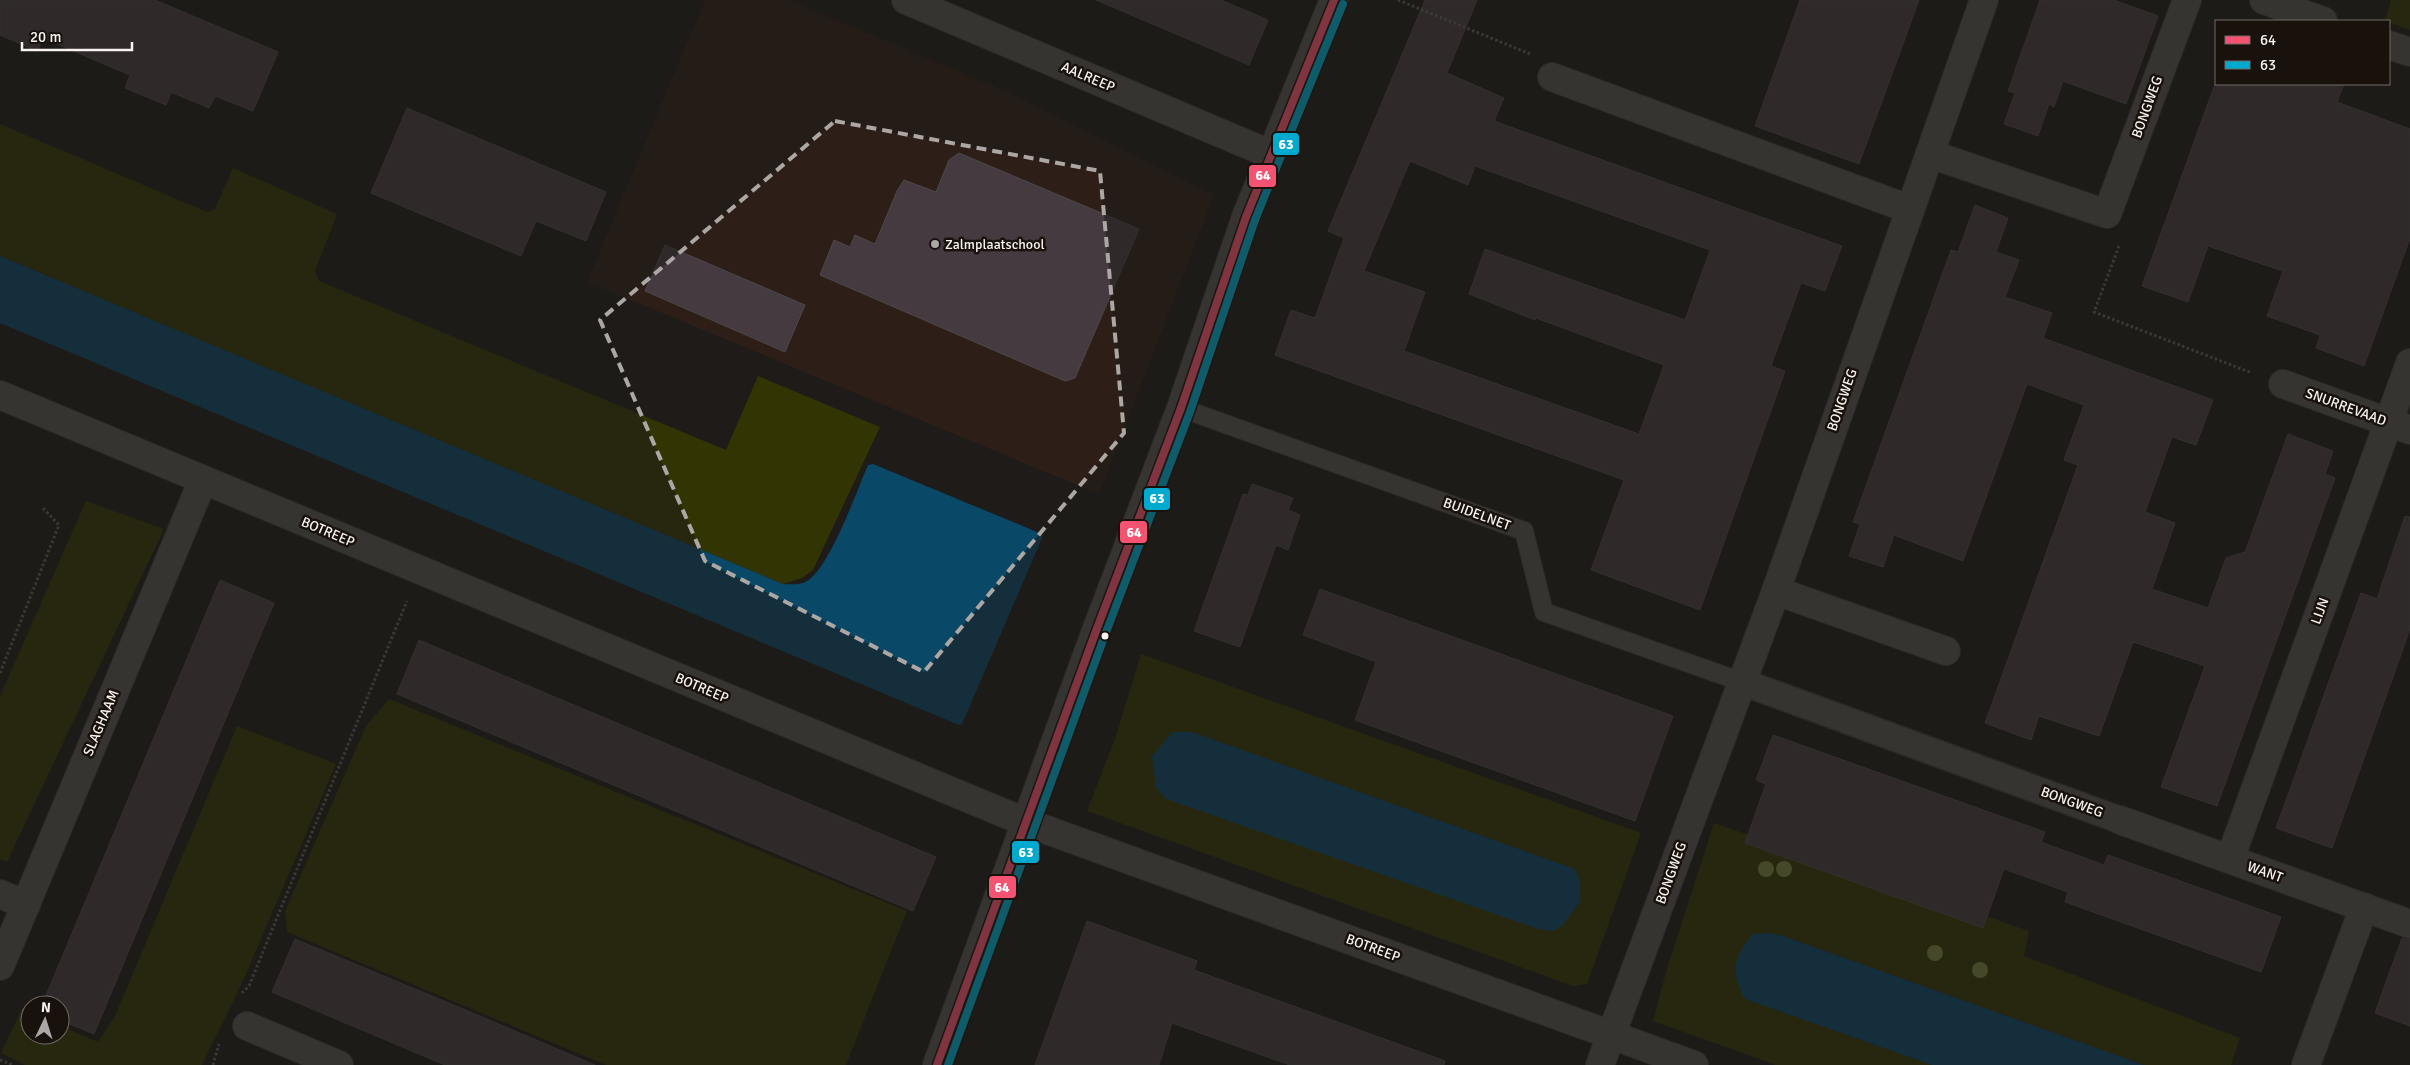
<svg xmlns="http://www.w3.org/2000/svg" width="2410" height="1065" viewBox="0 0 2410 1065" font-family="Signika,sans-serif">
<style>
.education{fill:#2d1e17}
.green{fill:#323503;fill-rule:evenodd}
.water{fill:#094866}
.building{fill:#453a40;stroke:#4c4949;fill-rule:evenodd}
.lines{fill:none;stroke-linecap:round;stroke-linejoin:round}
.service-casing{stroke:#3b3936;stroke-width:20}
.pedestrian-casing{stroke:#3b3936;stroke-width:29}
.minor-casing{stroke:#3b3936;stroke-width:30}
.path{stroke:#5f5c59;stroke-width:3;stroke-dasharray:2.5 2.5;stroke-linecap:butt}
.service{stroke:#565351;stroke-width:18}
.pedestrian{stroke:#565351;stroke-width:26}
.minor{stroke:#565351;stroke-width:28}
.bus-1-casing{stroke:#18110c;stroke-width:11}
.bus-2-casing{stroke:#18110c;stroke-width:11}
.bus-1{stroke:#f65372;stroke-width:8}
.bus-2{stroke:#00a9ce;stroke-width:8}
.tree{fill:#797e41}
.marked{fill:none;stroke:#aca7a4;stroke-width:4;stroke-dasharray:10 6;stroke-linejoin:round}
.poi-dot{fill:#aca7a4;stroke:#18110c;stroke-width:2}
.bus-dot{fill:#f8f3ef;stroke:#18110c;stroke-width:2}
.labels{text-anchor:middle;dominant-baseline:central;stroke-width:5;stroke-linejoin:round;paint-order:stroke}
.street-label{font-size:14px;fill:#f8f3ef;stroke:#18110c}
.poi-label{font-size:14px;fill:#f8f3ef;stroke:#18110c;text-anchor:start}
.line-badge{stroke:#18110c;stroke-width:2}
.badge-label{font-size:14px;text-anchor:middle;font-weight:bold;fill:#fff}
</style>
<rect width="100%" height="100%" fill="#1e1b18"/>
<path class="education" d="M705 0H788L1010 93 1214 195 1099 494 587 282Z"/>
<g class="green">
<path d="M2391 0H2410V30L2385 21Z"/>
<path d="M0 124 207 212 215 209 233 168 337 214 315 271 319 281 726 450 758 376 880 427 813 570 802 578 783 584 0 256Z"/>
<path d="M86 501 164 529 7 862 0 859V696Z"/>
<path d="M1141 654 1641 833 1587 984 1573 986 1087 811 1115 739ZM1192 732 1575 869 1580 881Z"/>
<path d="M389 699 907 911 846 1065H606L287 932 285 911 366 726Z"/>
<path d="M237 726 336 764 242 983 202 1065H25L1 1053 22 1009 30 1013V1035H60V1026L98 1042 115 1016Z"/>
<path d="M1714 823 2029 931 2024 956 2240 1038 2231 1065H2144L1783 936 1745 999 1932 1065H1776L1653 1021 1666 972Z"/>
</g>
<g class="water">
<path d="M0 256 783 584C789 584 797 585 803 583 827 576 857 490 868 465L873 464 1042 534V538L962 724 959 725 0 323Z"/>
<path d="M1173 732H1192L1575 869 1580 881V902L1563 925 1553 931 1538 929 1166 799 1156 788 1152 756Z"/>
<path d="M1768 933 1783 936 2144 1065H1932L1745 999C1730 973 1733 956 1753 934Z"/>
</g>
<g class="building">
<path d="M0 0H155L278 52 253 111 215 96 209 108 171 92 166 105 125 88 130 75 43 38 37 51 0 35Z"/>
<path d="M1096 0H1221L1268 20 1249 65Z"/>
<path d="M1425 0H1477L1447 73 1504 98 1494 121 1842 246 1825 291 1801 283 1771 366 1785 371 1700 610 1591 570 1624 480 1275 355 1291 310 1315 318 1344 238 1328 231ZM1410 161 1468 185 1475 166 1710 250 1685 320 1485 249 1469 294 1535 320 1536 318 1664 365 1639 434 1404 351 1425 292 1364 271Z"/>
<path d="M1800 0H1919L1859 164 1755 126Z"/>
<path d="M2040 0H2114L2158 16 2126 104 2063 81 2054 107 2049 104 2038 136 2004 124 2015 93 2008 91Z"/>
<path d="M2215 84H2344L2337 102 2410 129V238L2364 366 2316 348 2320 335 2267 316 2283 271 2208 246 2188 302 2142 286Z"/>
<path d="M407 108 606 192 586 241 536 221 521 256 371 193Z"/>
<path d="M959 153 1139 229 1075 378 1065 381 820 275 834 240 850 247 855 235 875 244 897 191 904 180 936 192 949 160Z"/>
<path d="M1975 205 2008 218 1996 252 2019 260 2005 297 2052 313 2043 338 2213 400 2196 445 2172 437 2145 512 2175 523 2152 589 2208 608 2226 558 2245 552 2288 434 2333 451 2325 474 2335 478 2217 806 2161 787 2205 666 2133 642 2099 736 2039 716 2031 740 1985 723 2078 465 2064 460 2084 405 2027 384 1963 561 1894 535 1883 567 1849 556 1860 524 1853 522 1951 250 1958 252Z"/>
<path d="M665 245 805 305 785 352 645 291Z"/>
<path d="M1252 484 1293 498 1288 510 1300 515 1288 550 1276 545 1240 647 1194 631 1243 494 1248 495Z"/>
<path d="M2405 516 2410 517V629L2332 848 2276 828 2361 593 2377 599Z"/>
<path d="M220 580 274 603 94 1034 60 1020V1005H42Z"/>
<path d="M1320 589 1673 716 1635 821 1355 720 1376 662 1303 635Z"/>
<path d="M419 640 936 857 913 911 397 694Z"/>
<path d="M1773 735 2045 832 2041 842 2104 865 2108 855 2281 917 2261 972 2065 902 2068 892 2004 869 1983 928 1745 843 1766 784 1756 780Z"/>
<path d="M1087 921 1197 961 1194 970 1445 1061 1444 1065H1290L1172 1023 1159 1065H1035Z"/>
<path d="M2402 938 2410 939V1026L2375 1013Z"/>
<path d="M295 939 468 1011 595 1065H445L272 992Z"/>
</g>
<g class="lines">
<defs>
<path id="service" d="M1181 408 1524 531 1544 612 1742 682"/>
<path id="pedestrian" d="M1742 682 2120 820"/>
<g id="minor">
<path d="M906 0 1270 154"/>
<path d="M2264 0 2323 21"/>
<path d="M2389 45 2410 52"/>
<path d="M1552 77 1909 209"/>
<path d="M1930 154 2107 214 2187 0"/>
<path d="M2283 384 2410 430"/>
<path d="M0 395 1025 822 1694 1065"/>
<path d="M1776 591 1946 651"/>
<path d="M2120 820 2410 924"/>
<path d="M2230 859 2410 363"/>
<path d="M0 894 26 905"/>
<path d="M0 966 203 480"/>
<path d="M247 1026 339 1065"/>
<path d="M937 1065 1096 631 1181 408 1246 217 1334 0"/>
<path d="M1600 1065 1776 591 1984 0"/>
<path d="M2306 1065 2364 907"/>
</g>
</defs>
<use href="#service" class="service-casing"/>
<use href="#pedestrian" class="pedestrian-casing"/>
<use href="#minor" class="minor-casing"/>
<g class="path">
<path d="M1398 0 1530 54"/>
<path d="M2119 246 2094 312 2252 373"/>
<path d="M0 673 59 525 42 507"/>
<path d="M242 993 249 986 407 601"/>
<path d="M0 1060 13 1065"/>
<path d="M213 1065 219 1044"/>
</g>
<use href="#service" class="service"/>
<use href="#pedestrian" class="pedestrian"/>
<use href="#minor" class="minor"/>
<defs>
<path id="bus-1" d="M937 1065 1096 631 1181 408 1246 217 1334 0"/>
<path id="bus-2" d="M948 1065 1105 635 1190 412 1255 220 1343 4"/>
</defs>
<use href="#bus-1" class="bus-1-casing"/>
<use href="#bus-2" class="bus-2-casing"/>
<use href="#bus-1" class="bus-1"/>
<use href="#bus-2" class="bus-2"/>
</g>
<g class="tree">
<circle cx="1766" cy="869" r="8"/>
<circle cx="1784" cy="869" r="8"/>
<circle cx="1935" cy="953" r="8"/>
<circle cx="1980" cy="970" r="8"/>
</g>
<path d="M0 0H2410V1065H0ZM835 121 1100 171 1124 433 924 672 705 561 600 320Z" fill="#1e1b18" fill-opacity=".55" fill-rule="evenodd"/>
<path class="marked" d="M835 121 1100 171 1124 433 924 672 705 561 600 320Z"/>
<circle class="poi-dot" cx="935" cy="244" r="5"/>
<circle class="bus-dot" cx="1105" cy="636" r="4.5"/>
<g class="labels">
<g class="street-label">
<text transform="translate(1088 77) rotate(23)">AALREEP</text>
<text transform="translate(2147 107) rotate(-70)">BONGWEG</text>
<text transform="translate(1842 400) rotate(-71)">BONGWEG</text>
<text transform="translate(2346 407) rotate(20)">SNURREVAAD</text>
<text transform="translate(1477 514) rotate(20)">BUIDELNET</text>
<text transform="translate(328 532) rotate(23)">BOTREEP</text>
<text transform="translate(2320 611) rotate(-70)">LIJN</text>
<text transform="translate(702 688) rotate(23)">BOTREEP</text>
<text transform="translate(101 723) rotate(-67)">SLAGHAAM</text>
<text transform="translate(2072 802) rotate(20)">BONGWEG</text>
<text transform="translate(2265 872) rotate(20)">WANT</text>
<text transform="translate(1671 873) rotate(-70)">BONGWEG</text>
<text transform="translate(1373 948) rotate(20)">BOTREEP</text>
</g>
<g class="poi-label">
<text x="945" y="244">Zalmplaatschool</text>
</g>
</g>
<g class="line-badge">
<rect x="1272" y="132" width="28" height="24" rx="5" fill="#00a9ce"/>
<rect x="1248" y="164" width="29" height="24" rx="5" fill="#f65372"/>
<rect x="1143" y="487" width="28" height="24" rx="5" fill="#00a9ce"/>
<rect x="1119" y="520" width="29" height="24" rx="5" fill="#f65372"/>
<rect x="1011" y="840" width="29" height="24" rx="5" fill="#00a9ce"/>
<rect x="988" y="875" width="29" height="24" rx="5" fill="#f65372"/>
</g>
<g class="badge-label">
<text x="1286" y="149">63</text>
<text x="1263" y="180">64</text>
<text x="1157" y="503">63</text>
<text x="1134" y="537">64</text>
<text x="1026" y="857">63</text>
<text x="1002" y="892">64</text>
</g>
<rect x="2215" y="20" width="175" height="65" fill="#18110c" stroke="#726b67"/>
<rect x="2225" y="36" width="25" height="8" fill="#f65372" stroke="#726b67"/>
<text x="2260" y="45" font-size="15" fill="#f8f3ef">64</text>
<rect x="2225" y="61" width="25" height="8" fill="#00a9ce" stroke="#726b67"/>
<text x="2260" y="70" font-size="15" fill="#f8f3ef">63</text>
<g transform="translate(45 1020) rotate(4)"><circle r="24" fill="#18110c" stroke="#726b67"/>
<path d="M0-4L9 19L0 12L-9 19Z" fill="#aca7a4"/>
<text y="-8" font-size="14" font-weight="bold" text-anchor="middle" fill="#f8f3ef">N</text>
</g>
<path d="M22 42v8h110v-8" fill="none" stroke="#f8f3ef" stroke-width="2.5"/>
<text x="30" y="42" font-size="15" fill="#f8f3ef" stroke="#18110c" stroke-width="4" paint-order="stroke">20 m</text>
</svg>
